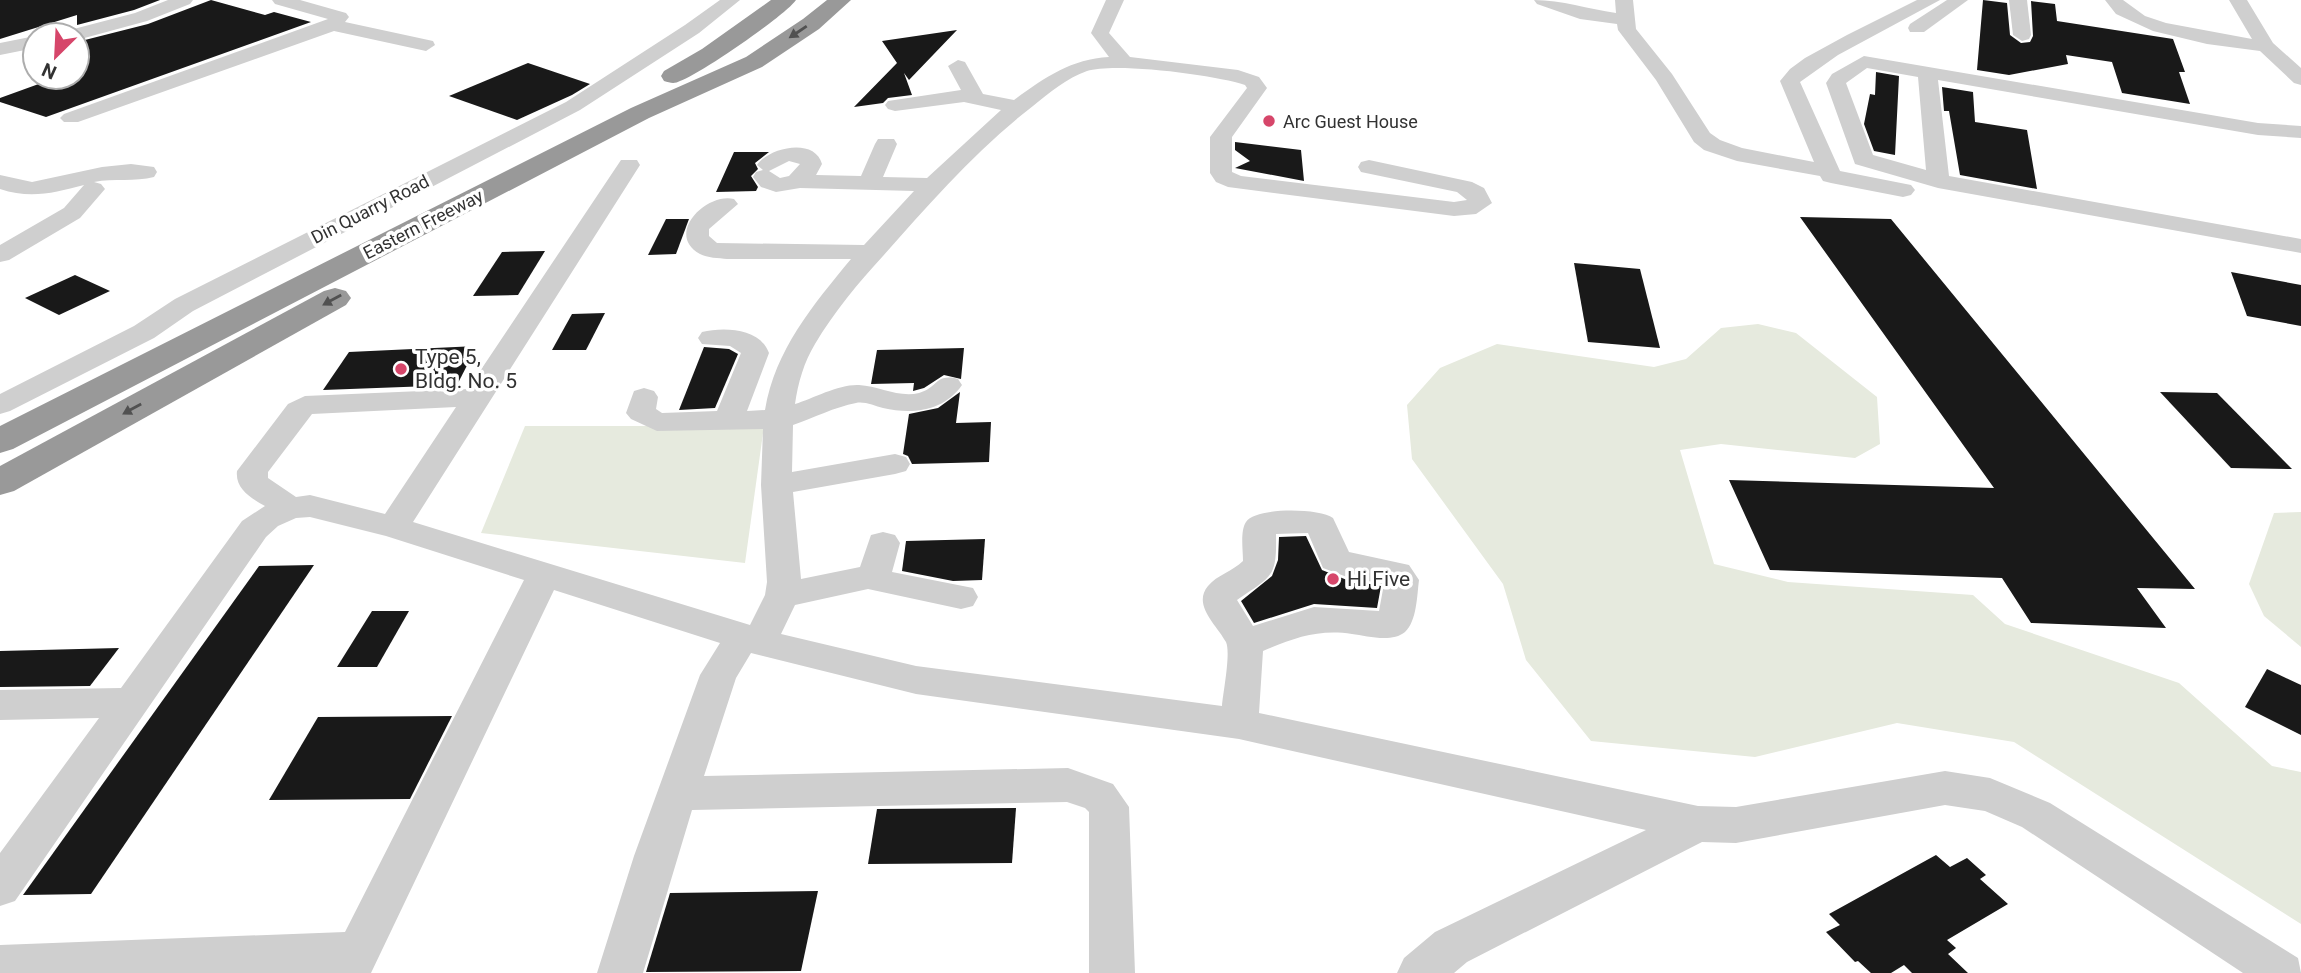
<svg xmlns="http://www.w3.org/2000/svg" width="2301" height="973" viewBox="0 0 2301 973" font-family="Roboto,sans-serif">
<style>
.green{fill:#e6eade}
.building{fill:#191919}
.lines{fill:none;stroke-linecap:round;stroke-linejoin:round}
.street{fill:#cfcfcf;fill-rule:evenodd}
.highway{fill:#999;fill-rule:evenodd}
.oneway{fill:#515151}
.poi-dot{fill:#d6466a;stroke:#fff;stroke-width:2.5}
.labels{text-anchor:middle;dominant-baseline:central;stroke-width:7;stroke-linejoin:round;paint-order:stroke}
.far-poi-label{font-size:18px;fill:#323232;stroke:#fff;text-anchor:start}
.far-street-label{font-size:18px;fill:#323232;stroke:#fff}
.poi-label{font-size:21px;fill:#323232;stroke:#fff;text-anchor:start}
</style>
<rect width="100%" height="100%" fill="#fff"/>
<g class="green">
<path d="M1758 324 1796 333 1877 397 1880 444 1855 458 1721 444 1680 450 1714 564 1788 582 1973 595 2005 624 2179 683 2272 766 2301 772V924L2014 742 1897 723 1755 757 1591 741 1526 660 1503 584 1412 459 1407 405 1440 368 1497 344 1654 367 1686 359 1721 328Z"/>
<path d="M525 426H764L745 563 481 533Z"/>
<path d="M2301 512V647L2264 616 2249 584 2274 513Z"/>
</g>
<g class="building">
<path d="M0 0H160L134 10 77 25V15L0 39Z"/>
<path d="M211 0 265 15 274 12 311 22 46 117 0 102V98L58 77H77V42L148 24Z"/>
<path d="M1983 0 2007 3 2010 35 2021 43 2030 42 2033 36 2031 1 2055 4 2057 21 2173 39 2185 72H2179L2190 104 2122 93 2112 62 2066 55 2068 64 2009 75 1977 70Z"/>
<path d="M957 30 909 80 904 73 912 95 888 98 883 103 854 107 897 63 882 41Z"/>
<path d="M528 63 590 84 572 95 517 120 449 96Z"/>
<path d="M1876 72 1899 76 1895 155 1874 151 1864 124 1870 94 1875 95Z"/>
<path d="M1942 87 1973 92 1975 122 2027 130 2037 189 1960 175 1949 111H1944Z"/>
<path d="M1235 142 1301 150 1304 181 1235 168 1250 161 1235 150Z"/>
<path d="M734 152H769L755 163 758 169 751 176 758 187 756 191 716 192Z"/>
<path d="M1800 217 1891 219 2195 589 2137 588 2166 628 2031 623 2002 578 1770 570 1729 480 1994 488Z"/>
<path d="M666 219H689L676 254 648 255Z"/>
<path d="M545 251 518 295 473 296 502 252Z"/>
<path d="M1574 263 1640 269 1660 348 1588 342Z"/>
<path d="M2231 272 2301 285V326L2247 316Z"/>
<path d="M75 275 110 291 59 315 25 298Z"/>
<path d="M605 313 586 350H552L572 314Z"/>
<path d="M477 346 457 385 323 390 349 352Z"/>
<path d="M704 347 729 349 738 354 715 408 679 410Z"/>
<path d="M964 348 961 379 944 375 924 388 913 391 914 383 871 384 877 350Z"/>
<path d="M960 392 956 423 991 422 989 462 912 464 908 456 903 454 909 414 938 408Z"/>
<path d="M2160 392 2217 393 2292 469 2231 468Z"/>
<path d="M1306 536 1322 570 1347 580 1381 586 1377 608 1314 604 1254 623 1241 601 1272 576 1278 560 1279 537Z"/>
<path d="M985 539 982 580 953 581 902 571 906 541Z"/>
<path d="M314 565 91 894 23 895 259 566Z"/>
<path d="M372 611H409L377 667H337Z"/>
<path d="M119 648 90 686 0 687V651Z"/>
<path d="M2267 669 2301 685V735L2245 707Z"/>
<path d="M452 716 410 799 269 800 318 717Z"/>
<path d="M1016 808 1012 863 868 864 877 809Z"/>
<path d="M1936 855 1950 867 1967 858 1986 875 1980 879 2008 904 1947 940 1956 948 1948 954 1968 973H1912L1904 965 1891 973H1871L1858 961 1855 962 1826 932 1840 925 1829 914Z"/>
<path d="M818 891 801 971 646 972 670 893Z"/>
</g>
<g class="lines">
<g class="street">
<path d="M168 0H193L190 4 147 21 77 40V35H64L66 31 135 13Z"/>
<path d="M272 0H300L346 13 349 17 345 22 433 41 435 45 426 51 334 31 78 122H64L60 118 64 114 328 19 275 4Z"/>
<path d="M720 0H740L699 33 580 110 193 311 154 338 10 411 0 414V394L134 326 175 299 566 102 685 25Z"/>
<path d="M1106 0H1124L1109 33 1130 57 1238 70 1259 77 1267 88 1232 137V172L1241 176 1454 202 1467 200 1457 192 1361 172 1358 167 1361 162 1369 160 1472 182 1484 188 1492 203 1476 214 1454 216 1228 187 1216 182 1210 173V137L1247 88 1245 85C1216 75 1115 62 1087 71 1067 78 1049 93 1033 106 977 149 929 204 883 256 859 282 834 312 815 344 804 362 798 383 795 404 814 398 839 384 859 385 879 386 899 398 919 393 938 388 935 373 958 379L962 385C944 411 913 415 883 408 875 406 864 401 856 403 835 407 813 418 793 425L792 472 895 454 906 457 910 464 906 471 895 474 793 492 801 579 860 567 871 535 883 532 895 535 900 543 892 572 973 588 978 597 973 606 961 609 868 589 795 605 781 634 916 666 1222 706C1223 693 1231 653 1226 642 1217 625 1192 605 1208 586 1217 575 1233 571 1243 561 1243 550 1240 531 1246 522 1256 507 1319 508 1333 518L1349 552 1409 565 1419 580C1417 595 1417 621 1405 632 1392 643 1367 636 1352 634 1318 629 1294 638 1263 651L1259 713 1698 806 1736 807 1945 771 1990 778 2050 803 2298 958 2301 973H2243L2022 827 1985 811 1945 805 1736 843 1702 842 1467 962 1454 973H1397L1404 958 1435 932 1646 830 1239 739 916 694 751 653 736 678 704 776 1068 768 1113 784 1129 807 1135 973H1089V812L1085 808 1067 802 692 810 643 973H597L634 856 700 675 720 643 554 590 371 973H0V945L345 932 524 580 386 536 310 517 296 518 278 526 266 537 15 901 0 906V853L99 718 0 720V690L121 688 242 521 265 506C251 498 235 489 237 471L288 404 305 396 468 389 621 160H637L640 165 413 522 750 625 765 595 767 582 761 485 763 429 657 431 631 419 626 413 634 391 644 388 654 391 658 397 656 409 662 413 717 411 741 353 730 346 702 344 698 338 702 332C724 327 760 328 769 353L747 411 765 410C775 350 813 305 851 259H727C719 258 707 258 700 254 664 234 707 192 734 199L738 204 709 229V236L717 243 864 245 914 191 800 188 776 192 761 187 753 177 756 172 763 170 757 165C769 147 815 137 822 164L816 175 861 176 875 144 878 139H894L897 144 883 177 927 178 1001 110 964 102 895 111 888 109 885 105 888 101 961 90 948 66 958 60 965 62 983 94 1014 100C1044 78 1071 59 1109 57L1091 33ZM789 161 800 164 789 176 780 178 769 171ZM456 407 385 514 310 495 296 497 268 478V472L312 414ZM1308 533 1323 568 1347 577 1384 584 1379 611 1314 607 1253 626 1237 600C1272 576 1277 578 1276 534Z"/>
<path d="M1534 0C1562 0 1588 9 1616 13L1615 0H1633L1636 29 1672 74 1710 133 1720 140 1742 148 1814 162 1780 81 1790 69 1805 58 1847 35 1917 0H1940L1838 55 1800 82 1840 171 1911 185 1915 190 1911 195 1903 197 1831 183 1823 181 1820 176 1737 161 1704 150 1694 142 1656 80 1618 30 1617 24 1580 19 1537 4Z"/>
<path d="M1947 0H1968L1924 32H1910L1908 28 1910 24Z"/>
<path d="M2009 0H2027L2031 35 2029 39 2022 41 2013 35Z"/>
<path d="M2105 0H2123L2145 16 2166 23 2252 39 2229 0H2247L2273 43 2301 68V85L2294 83 2260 51 2207 44 2153 31 2116 14Z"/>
<path d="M35 36V48L0 55V43Z"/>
<path d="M1864 56 2258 123 2301 126V138L2258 135 1938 80 1949 176 2301 239V253L1938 188 1855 164 1826 83 1832 74ZM1867 68 1918 77 1926 170 1873 155 1846 83Z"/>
<path d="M131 164 154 167 157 172 154 177C135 182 114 178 94 182L101 184 105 189 80 218 9 260 0 262V245L64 208 84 185C54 193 30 199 0 189V175L32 182 102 167Z"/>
</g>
<g class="highway">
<path d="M771 0H796C786 15 699 75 680 81 675 84 670 83 664 81L661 76 664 71 702 49Z"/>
<path d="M827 0H851L819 29 762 67 649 118 13 449 0 453V426L631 108 746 57 803 19Z"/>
<path d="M335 288 346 291 351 298 346 305 14 491 0 495V466L324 291Z"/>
</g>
</g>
<defs><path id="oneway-solid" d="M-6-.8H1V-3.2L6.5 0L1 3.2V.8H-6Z" transform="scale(1.75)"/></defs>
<g class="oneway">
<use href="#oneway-solid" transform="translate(798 32) rotate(146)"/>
<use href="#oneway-solid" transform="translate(332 300) rotate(151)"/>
<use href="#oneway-solid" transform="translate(132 409) rotate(151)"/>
</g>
<g class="poi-dot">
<circle cx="1269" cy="121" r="7"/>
<circle cx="401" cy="369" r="7"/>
<circle cx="1333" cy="579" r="7"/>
</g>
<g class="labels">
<g class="far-poi-label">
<text x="1283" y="121">Arc Guest House</text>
</g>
<g class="far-street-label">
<text transform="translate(370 209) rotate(-27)">Din Quarry Road</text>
<text transform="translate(423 224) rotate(-27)">Eastern Freeway</text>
</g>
<g class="poi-label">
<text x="415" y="357">Type 5,<tspan x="415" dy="24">Bldg. No. 5</tspan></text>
<text x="1347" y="579">Hi Five</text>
</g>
</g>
<g transform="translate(56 56) rotate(204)"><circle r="33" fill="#ffffff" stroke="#adadad" stroke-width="2"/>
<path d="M0-5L12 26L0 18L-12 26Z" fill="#d6466a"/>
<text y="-10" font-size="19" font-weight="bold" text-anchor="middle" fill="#323232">N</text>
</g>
</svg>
